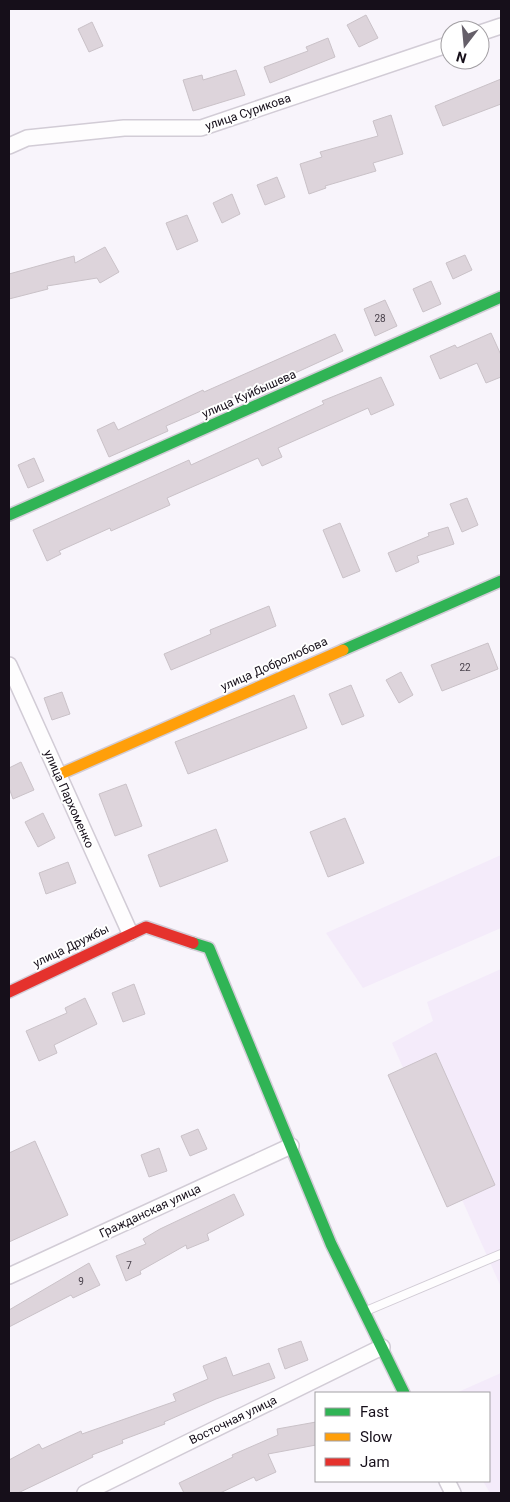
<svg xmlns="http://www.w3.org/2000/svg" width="510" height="1502" viewBox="0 0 510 1502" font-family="Roboto,sans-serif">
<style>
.built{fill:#f4ebfa}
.building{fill:#ddd4db;stroke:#cac2c8}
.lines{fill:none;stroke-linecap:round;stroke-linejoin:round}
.lane-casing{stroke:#d2ccd6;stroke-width:10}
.street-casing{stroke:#d2ccd6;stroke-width:18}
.fast-casing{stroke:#d2ccd6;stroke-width:14}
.slow-casing{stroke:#d2ccd6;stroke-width:14}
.jam-casing{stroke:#d2ccd6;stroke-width:14}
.lane{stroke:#fefdfe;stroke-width:8}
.street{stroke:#fefdfe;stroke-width:15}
.fast{stroke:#30b455;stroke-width:11}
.slow{stroke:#ff9f0a;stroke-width:11}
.jam{stroke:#e5322d;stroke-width:11}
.labels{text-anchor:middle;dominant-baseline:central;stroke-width:4;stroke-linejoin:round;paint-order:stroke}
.number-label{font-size:10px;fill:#48404a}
.street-label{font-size:12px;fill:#160f1a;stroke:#fff}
</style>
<rect width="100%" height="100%" fill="#f8f4fb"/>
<g class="built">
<path d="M501 855V928L363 988 326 933Z"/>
<path d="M501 969V1287L392 1043 433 1021 427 1002Z"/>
<path d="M501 1373V1493H490L483 1481H489V1393H456Z"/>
</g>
<g class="building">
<path d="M366 15 378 38 359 47 347 25Z"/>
<path d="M92 22 103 46 89 52 78 29Z"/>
<path d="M328 38 335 57 270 83 264 67 308 51 306 47Z"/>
<path d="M236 70 245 95 193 111 183 80 202 75 203 80Z"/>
<path d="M501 79V104L443 126 435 106Z"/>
<path d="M391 115 403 154 373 163 376 171 325 186 326 188 309 194 300 164 322 157 320 152 378 136 373 121Z"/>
<path d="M277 177 285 197 265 205 257 185Z"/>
<path d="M232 194 240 214 222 223 213 203Z"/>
<path d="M187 215 198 241 177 250 166 223Z"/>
<path d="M105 247 119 272 100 283 97 278 47 286 48 289 9 299V274L74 256 75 263Z"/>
<path d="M465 255 472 270 453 279 446 263Z"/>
<path d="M431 281 441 304 423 312 413 289Z"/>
<path d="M385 300 397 326 375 336 364 309Z"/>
<path d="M491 333 501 355V377L486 383 477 363 440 379 430 356 455 345 457 348Z"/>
<path d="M335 334 343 351 267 386 266 383 166 426 168 431 109 457 97 430 114 422 118 430 203 390 204 392Z"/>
<path d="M381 377 394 405 371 415 368 408 278 448 282 457 262 466 258 458 215 477 167 498 170 505 111 531 110 528 59 551 61 554 47 561 33 530 189 460 191 465 324 404 322 401Z"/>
<path d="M34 458 44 481 28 488 18 465Z"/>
<path d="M467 498 478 525 462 532 450 504Z"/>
<path d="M340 523 360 571 343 578 323 530Z"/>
<path d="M448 527 454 544 417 556 419 562 396 572 388 553 429 536 428 533Z"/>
<path d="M269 606 276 626 171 670 164 654 211 634 210 630Z"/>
<path d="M488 643 498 669 442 691 431 665Z"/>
<path d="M401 672 413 695 399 703 386 680Z"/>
<path d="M351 685 364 716 342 725 329 694Z"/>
<path d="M62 692 70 714 52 720 44 698Z"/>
<path d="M294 695 307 728 188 774 175 742Z"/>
<path d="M21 762 34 790 13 799 9 788V768Z"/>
<path d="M126 784 142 826 115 836 99 794Z"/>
<path d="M43 813 55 838 38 847 25 822Z"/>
<path d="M345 818 364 863 328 877 310 832Z"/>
<path d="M216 829 228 861 160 887 148 855Z"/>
<path d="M68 862 76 883 46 894 39 873Z"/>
<path d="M134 984 145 1014 123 1022 112 993Z"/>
<path d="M85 998 97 1024 54 1045 57 1053 39 1061 26 1031 67 1013 65 1008Z"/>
<path d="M436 1053 495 1185 447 1207 388 1075Z"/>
<path d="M198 1129 207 1149 190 1156 181 1136Z"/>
<path d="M35 1141 68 1215 9 1242V1153Z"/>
<path d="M159 1148 167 1171 149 1177 141 1155Z"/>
<path d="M234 1194 244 1215 207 1234 209 1240 187 1249 186 1245 140 1271 141 1274 126 1281 116 1256 146 1244 143 1239 160 1229Z"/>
<path d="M89 1263 100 1285 73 1298 71 1295 9 1327V1310Z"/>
<path d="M301 1341 308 1360 285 1369 278 1349Z"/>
<path d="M226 1357 233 1376 269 1363 275 1378 216 1399 164 1422 165 1424 122 1440 123 1443 92 1455 93 1457 18 1493H9V1460L39 1444 42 1449 81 1431 82 1434 176 1401 173 1394 208 1379 203 1366Z"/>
<path d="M316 1422V1445L268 1454 276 1472 256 1481 254 1477 220 1493H184L179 1483 233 1457 232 1455 278 1435 277 1429Z"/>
</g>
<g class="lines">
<defs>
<path id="lane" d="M366 1311 501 1254"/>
<g id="street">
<path d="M480 33 501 26"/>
<path d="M9 146 27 138 124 128H201L450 44"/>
<path d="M9 665 130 933"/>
<path d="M9 1276 291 1146"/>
<path d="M447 1481 453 1493"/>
<path d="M85 1493 382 1347"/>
</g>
<g id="fast">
<path d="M9 515 501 297"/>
<path d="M343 650 501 581"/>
<path d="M193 943 209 948 331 1244 404 1393"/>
</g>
<path id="slow" d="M58 775 343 650"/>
<path id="jam" d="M9 992 146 927 193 943"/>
</defs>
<use href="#lane" class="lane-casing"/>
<use href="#street" class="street-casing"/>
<use href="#fast" class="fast-casing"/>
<use href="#slow" class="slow-casing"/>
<use href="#jam" class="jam-casing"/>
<use href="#lane" class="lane"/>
<use href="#street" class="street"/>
<use href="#fast" class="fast"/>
<use href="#slow" class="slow"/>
<use href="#jam" class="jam"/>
</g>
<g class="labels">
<g class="number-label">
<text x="380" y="318">28</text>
<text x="465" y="667">22</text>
<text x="129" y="1265">7</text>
<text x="81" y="1281">9</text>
</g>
<g class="street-label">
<text transform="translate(248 112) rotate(-19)">улица Сурикова</text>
<text transform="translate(249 394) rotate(-24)">улица Куйбышева</text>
<text transform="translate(274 664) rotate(-24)">улица Добролюбова</text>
<text transform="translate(69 799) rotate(66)">улица Пархоменко</text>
<text transform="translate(71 946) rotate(-26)">улица Дружбы</text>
<text transform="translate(150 1211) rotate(-25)">Гражданская улица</text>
<text transform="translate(233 1420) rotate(-26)">Восточная улица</text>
</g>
</g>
<rect width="510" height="1502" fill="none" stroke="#160f1a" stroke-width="20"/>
<rect x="315" y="1392" width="175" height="90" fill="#ffffff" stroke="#a29fa3"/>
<rect x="325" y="1408" width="25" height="8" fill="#30b455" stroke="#a29fa3"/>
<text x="360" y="1417" font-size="15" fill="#160f1a">Fast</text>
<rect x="325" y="1433" width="25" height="8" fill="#ff9f0a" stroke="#a29fa3"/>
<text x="360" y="1442" font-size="15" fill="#160f1a">Slow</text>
<rect x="325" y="1458" width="25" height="8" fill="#e5322d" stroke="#a29fa3"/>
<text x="360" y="1467" font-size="15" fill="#160f1a">Jam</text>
<g transform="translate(465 45) rotate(196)"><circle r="24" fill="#ffffff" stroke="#a29fa3"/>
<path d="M0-4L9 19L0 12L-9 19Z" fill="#655f69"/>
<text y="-8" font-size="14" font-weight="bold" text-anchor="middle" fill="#160f1a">N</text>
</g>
</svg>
